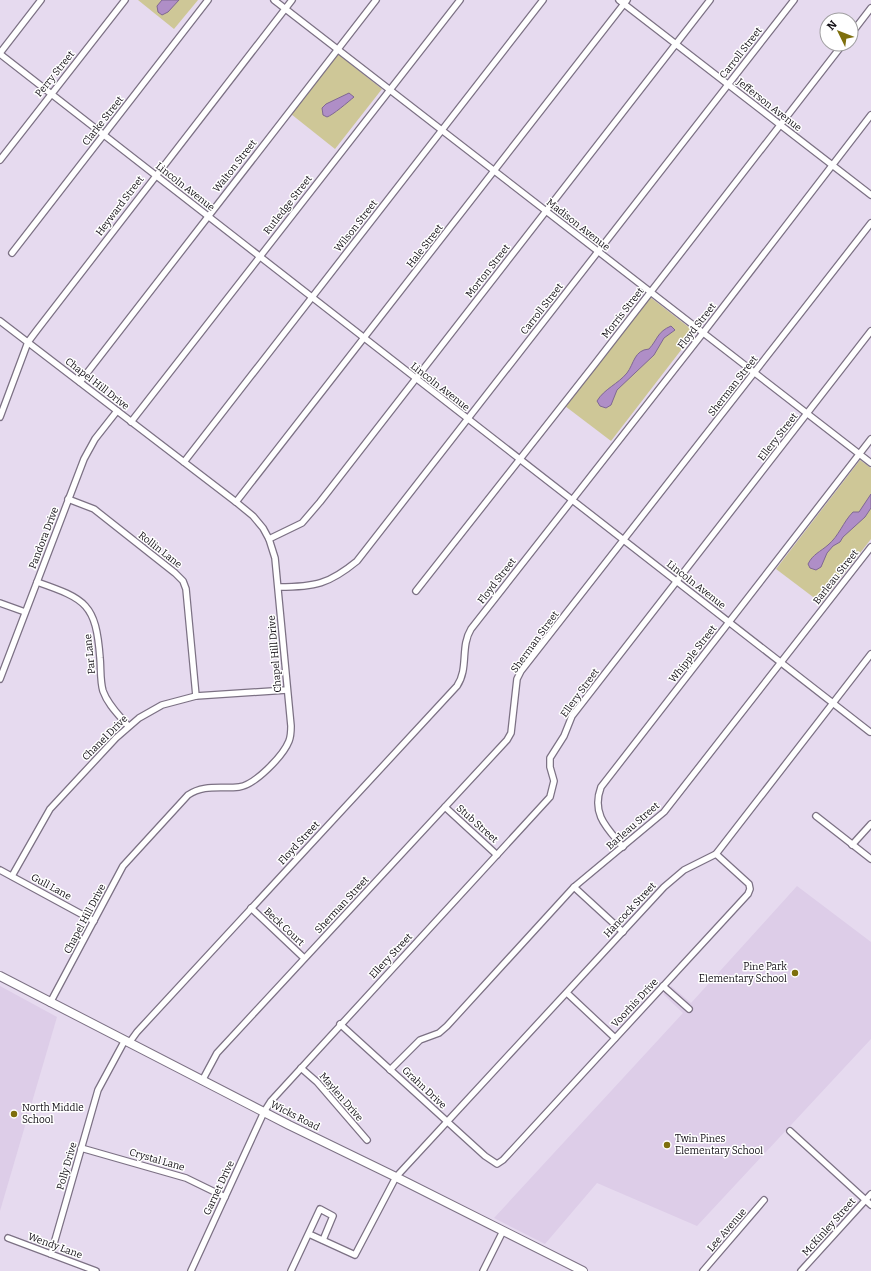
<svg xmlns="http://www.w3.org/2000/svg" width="871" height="1271" viewBox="0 0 871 1271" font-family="Bitter,serif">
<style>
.built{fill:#ddcde8}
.green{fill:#cec797}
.water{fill:#af8ec7;stroke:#806892}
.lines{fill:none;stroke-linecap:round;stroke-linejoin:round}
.minor-casing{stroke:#7c7184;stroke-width:8}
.secondary-casing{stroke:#7c7184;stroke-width:10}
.minor{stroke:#fff;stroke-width:5.5}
.secondary{stroke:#fff;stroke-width:8}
.poi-dot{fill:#7e6f0d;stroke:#fff;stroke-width:1.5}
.labels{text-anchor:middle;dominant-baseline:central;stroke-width:3;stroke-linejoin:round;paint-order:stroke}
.street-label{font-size:10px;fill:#120e15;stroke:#fff}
.poi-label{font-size:10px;fill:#120e15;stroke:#fff;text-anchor:start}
</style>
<rect width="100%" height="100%" fill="#e6daef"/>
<g class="built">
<path d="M797 886 871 942V1039L697 1226 597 1183 545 1244 494 1218 683 1013 663 994 671 986 691 1003Z"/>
<path d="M0 986 57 1017 0 1211Z"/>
</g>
<g class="green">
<path d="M138 0H198L174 29Z"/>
<path d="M338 54 382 89 335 149 291 114Z"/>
<path d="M650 297 695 332 611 441 565 406Z"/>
<path d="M860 460 871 468V539L821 603 776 569Z"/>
</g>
<g class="water">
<path d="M162 0H179L168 12 162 15 158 12 157 6Z"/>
<path d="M349 93 354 97C348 102 333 115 327 117L323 115 322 108 326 104Z"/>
<path d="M671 326 675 330 664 338 654 355 617 390 611 405 606 408 600 406 597 401C604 389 618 384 627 373 634 364 634 350 649 349 658 339 657 332 671 326Z"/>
<path d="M871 494V508L865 517 843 537 840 542 833 546 827 553 821 567 816 570 810 568 808 564C813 554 820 552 828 545 839 536 843 522 853 512H859Z"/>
</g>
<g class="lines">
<defs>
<g id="minor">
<path d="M274 0 871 463"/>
<path d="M619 0 871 195"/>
<path d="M851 34 871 8"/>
<path d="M0 53 41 0"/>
<path d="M0 54 870 732"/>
<path d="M0 160 125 0"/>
<path d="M12 253 208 0"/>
<path d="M0 321 236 502 253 516 263 528 269 539 275 558 291 726C291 730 291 736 289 741 283 756 255 785 239 787 221 789 204 784 188 795L123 866 50 1003"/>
<path d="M80 382 376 0"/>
<path d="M0 417 28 342 37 330 292 0"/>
<path d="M131 422 460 0"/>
<path d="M184 462 543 0"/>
<path d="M68 499 94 509 175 573 183 581 186 589 196 696"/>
<path d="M236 502 627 0"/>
<path d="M269 539 302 523 320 502 710 0"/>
<path d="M37 582C86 599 96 604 100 658 101 668 100 681 103 691 108 705 119 715 128 726"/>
<path d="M279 587C315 587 329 584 357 561L794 0"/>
<path d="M416 591 594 365 843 44"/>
<path d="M0 603 25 612"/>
<path d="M0 679 84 459 95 439 117 411"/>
<path d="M445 807 497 855"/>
<path d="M816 816 871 859"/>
<path d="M852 845 871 824"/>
<path d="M623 847C607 828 591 814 601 787L871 439"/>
<path d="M0 870 94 921"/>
<path d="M12 876 50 809 116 738 139 718 162 705 196 696 287 690"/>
<path d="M574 887 623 932"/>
<path d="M251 908 304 958"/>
<path d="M663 986 689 1009"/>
<path d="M567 993 615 1038"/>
<path d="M340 1024 485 1156 497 1164 503 1160 748 894 750 889 749 884 716 854"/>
<path d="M129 1043 137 1032 457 686C469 668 460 647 471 629L703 333 871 115"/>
<path d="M301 1068 317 1082 367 1140"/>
<path d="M390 1070 420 1040 439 1033 447 1026 574 887 664 812 871 547"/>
<path d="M202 1081 217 1053 507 740 511 733 517 679 521 671 871 223"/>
<path d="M790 1131 871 1205"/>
<path d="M81 1148 186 1178 225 1197"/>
<path d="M309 1234 355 1255 396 1177 664 887 684 870 716 854 871 654"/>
<path d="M8 1238 96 1271"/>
<path d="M51 1254 98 1090 125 1040"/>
<path d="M191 1271 264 1112 271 1101 550 797 554 781 550 767V758L564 736 572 716 871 331"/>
<path d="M291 1271 320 1209 333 1216 323 1240"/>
<path d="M483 1271 503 1231"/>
<path d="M703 1271 764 1200"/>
<path d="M801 1271 871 1194"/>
</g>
<path id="secondary" d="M0 976 289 1125 396 1177 583 1271"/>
</defs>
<use href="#minor" class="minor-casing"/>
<use href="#secondary" class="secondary-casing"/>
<use href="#minor" class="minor"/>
<use href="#secondary" class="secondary"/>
</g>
<g class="poi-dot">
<circle cx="795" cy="973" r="4"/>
<circle cx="14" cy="1114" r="4"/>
<circle cx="667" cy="1145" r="4"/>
</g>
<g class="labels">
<g class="street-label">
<text transform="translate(741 53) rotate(-52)">Carroll Street</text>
<text transform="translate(55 74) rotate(-51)">Perry Street</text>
<text transform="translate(769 105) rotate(38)">Jefferson Avenue</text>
<text transform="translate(103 121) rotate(-52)">Clarke Street</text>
<text transform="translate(235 166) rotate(-52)">Walton Street</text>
<text transform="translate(185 187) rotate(38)">Lincoln Avenue</text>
<text transform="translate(288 205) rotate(-52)">Rutledge Street</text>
<text transform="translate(120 206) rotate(-53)">Heyward Street</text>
<text transform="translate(578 225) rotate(38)">Madison Avenue</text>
<text transform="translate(356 226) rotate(-52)">Wilson Street</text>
<text transform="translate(425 246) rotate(-52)">Hale Street</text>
<text transform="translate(488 271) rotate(-52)">Morton Street</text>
<text transform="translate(542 309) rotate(-52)">Carroll Street</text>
<text transform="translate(623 313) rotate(-52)">Morris Street</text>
<text transform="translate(697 326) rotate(-52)">Floyd Street</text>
<text transform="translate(97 384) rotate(38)">Chapel Hill Drive</text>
<text transform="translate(733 386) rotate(-52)">Sherman Street</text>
<text transform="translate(440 387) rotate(38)">Lincoln Avenue</text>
<text transform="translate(778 437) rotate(-52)">Ellery Street</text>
<text transform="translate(44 538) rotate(-69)">Pandora Drive</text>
<text transform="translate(160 550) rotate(38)">Rollin Lane</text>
<text transform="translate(836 577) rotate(-52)">Barleau Street</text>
<text transform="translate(497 581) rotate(-52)">Floyd Street</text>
<text transform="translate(696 585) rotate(38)">Lincoln Avenue</text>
<text transform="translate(535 642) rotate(-54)">Sherman Street</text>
<text transform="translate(90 654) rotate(-96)">Par Lane</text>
<text transform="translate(275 654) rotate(-95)">Chapel Hill Drive</text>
<text transform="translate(693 654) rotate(-52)">Whipple Street</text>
<text transform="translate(580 693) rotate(-54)">Ellery Street</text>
<text transform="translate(105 738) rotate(-45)">Chanel Drive</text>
<text transform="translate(477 824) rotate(42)">Stub Street</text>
<text transform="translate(633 826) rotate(-41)">Barleau Street</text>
<text transform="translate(299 843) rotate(-47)">Floyd Street</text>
<text transform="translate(51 887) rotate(28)">Gull Lane</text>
<text transform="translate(342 905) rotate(-47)">Sherman Street</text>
<text transform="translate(630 910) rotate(-47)">Hancock Street</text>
<text transform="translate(85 919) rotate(-62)">Chapel Hill Drive</text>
<text transform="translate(284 927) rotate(43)">Beck Court</text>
<text transform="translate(391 956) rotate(-47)">Ellery Street</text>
<text transform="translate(635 1003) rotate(-47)">Voorhis Drive</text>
<text transform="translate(424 1088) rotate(43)">Grahn Drive</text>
<text transform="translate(341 1097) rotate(49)">Maylen Drive</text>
<text transform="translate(295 1116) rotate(27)">Wicks Road</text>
<text transform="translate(157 1160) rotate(16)">Crystal Lane</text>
<text transform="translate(67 1166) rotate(-74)">Polly Drive</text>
<text transform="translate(219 1188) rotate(-65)">Garnet Drive</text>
<text transform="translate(829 1227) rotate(-48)">McKinley Street</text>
<text transform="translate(727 1230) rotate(-49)">Lee Avenue</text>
<text transform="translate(55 1246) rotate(20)">Wendy Lane</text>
</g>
<g class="poi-label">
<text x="787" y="967" text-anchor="end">Pine Park<tspan x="787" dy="12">Elementary School</tspan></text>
<text x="22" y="1108">North Middle<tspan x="22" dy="12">School</tspan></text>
<text x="675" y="1139">Twin Pines<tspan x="675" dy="12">Elementary School</tspan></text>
</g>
</g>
<g transform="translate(839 32) rotate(313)"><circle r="19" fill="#ffffff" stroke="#a09fa1"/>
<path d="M0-3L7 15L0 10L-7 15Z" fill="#7e6f0d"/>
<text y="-6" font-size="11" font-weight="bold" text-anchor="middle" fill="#120e15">N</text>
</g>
</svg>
